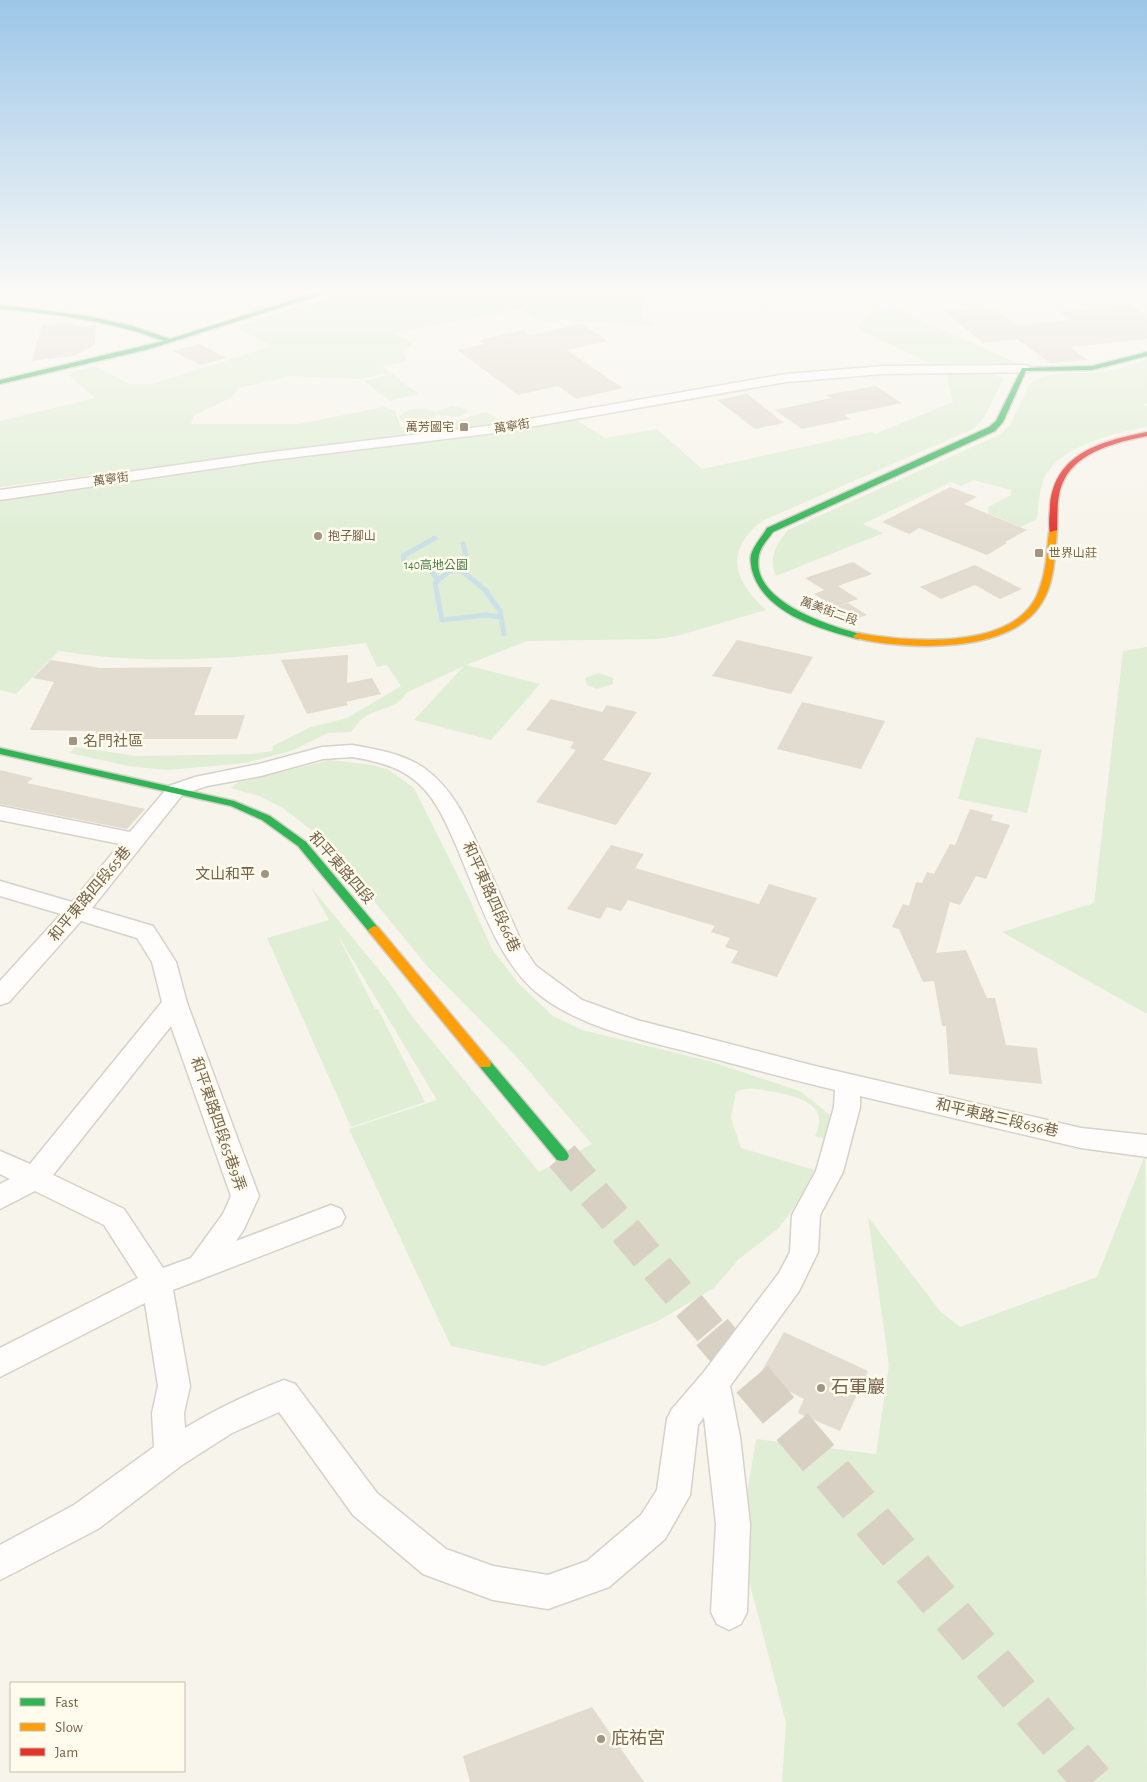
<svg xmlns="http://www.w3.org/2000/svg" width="1147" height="1782" viewBox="0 0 1147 1782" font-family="'Alegreya Sans','Noto Sans TC',sans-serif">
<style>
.green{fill:#e0eed6}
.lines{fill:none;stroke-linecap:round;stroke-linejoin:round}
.stream{stroke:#cce0e8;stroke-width:5}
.building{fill:#e2dbd0}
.secondary-tunnel-far1{stroke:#d7d0c3;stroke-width:33;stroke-dasharray:33 16;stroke-linecap:butt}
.secondary-tunnel{stroke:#d7d0c3;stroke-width:41;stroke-dasharray:41 21;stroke-linecap:butt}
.street-casing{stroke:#d6d1c9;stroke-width:3}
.fast-casing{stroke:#d5d0c6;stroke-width:3}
.slow-casing{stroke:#d5d0c6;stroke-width:3}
.jam-casing{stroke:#d5d0c6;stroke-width:3}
.street{fill:#fefdfc;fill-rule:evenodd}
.fast{fill:#30b455;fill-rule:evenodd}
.slow{fill:#ff9f0a;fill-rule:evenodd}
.jam{fill:#e5322d;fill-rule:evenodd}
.poi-dot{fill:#a39583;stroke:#fffbed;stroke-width:2}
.labels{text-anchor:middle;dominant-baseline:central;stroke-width:5;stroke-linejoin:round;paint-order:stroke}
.far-street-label{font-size:12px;fill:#76624b;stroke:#fffbed}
.far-poi-label{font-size:12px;fill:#76624b;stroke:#fffbed;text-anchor:start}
.far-park-label{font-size:12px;fill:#497c42;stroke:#fffbed}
.poi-label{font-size:15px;fill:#76624b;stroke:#fffbed;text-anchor:start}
.street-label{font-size:15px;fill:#76624b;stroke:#fffbed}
.near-poi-label{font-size:18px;fill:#76624b;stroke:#fffbed;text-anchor:start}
</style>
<rect width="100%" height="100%" fill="#f7f4eb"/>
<g class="green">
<path d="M351 290H638L643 291 645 300 641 317 657 326 575 321 570 318 552 322 532 319 523 309 394 333 413 343 403 352 407 361 382 366 390 373 358 379 292 376 238 388 231 398 194 415 191 424H299L384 407 395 411 401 427 451 422 486 412 505 422 0 487V421L95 398 66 373 95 366 129 384H153L272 346 235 327Z"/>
<path d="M891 307 1019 364 982 365 932 364 857 329 867 315Z"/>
<path d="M1147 359V403L1142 405 1147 406V427C1114 433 1053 447 1042 484 1039 495 1038 508 1037 519L1021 527 988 513V507L1011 495V490L974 480 961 486 951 482 863 524 883 533 776 576C768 557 776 545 788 530L999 435 1010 425 1029 385C1047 368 1078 375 1101 372 1117 370 1132 365 1147 359Z"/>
<path d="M946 372H986L1004 378 984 418 973 429 762 521C724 551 733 580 766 610L677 636 657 639 527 641 466 665 540 684 491 740 414 720 464 666 406 693C397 710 379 707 365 717 359 720 355 727 351 732L328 733 291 751 245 763 167 770 128 766 70 753 75 747 137 756 252 754 272 751 273 746 311 727 347 718 401 686 387 665 377 667 366 643C264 656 161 668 59 651L16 694 0 690V500L235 465 457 439 576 420 605 438 657 429 702 469 872 432 875 434 953 402Z"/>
<path d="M392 374 419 394 390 401 364 381Z"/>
<path d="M452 406 466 409 468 412 459 417 437 415C430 426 407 428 399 417 407 406 425 407 436 412Z"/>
<path d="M1147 647V1014L1002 932 1094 903 1123 651Z"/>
<path d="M599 673 613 678V684L597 689 587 685 585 678Z"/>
<path d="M976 737 1042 750 1027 813 958 799Z"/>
<path d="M330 760 372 765 389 770 414 788 470 900 492 949 518 983 553 1016 582 1030 709 1061 800 1091 830 1115 825 1139 815 1136C831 1104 798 1097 774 1092 761 1090 748 1085 736 1092L731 1118 741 1148 815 1170 795 1206 779 1228 739 1259 714 1288 658 1321 544 1366 451 1346 349 1129 437 1100 336 932 375 1009H378L425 1102 351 1127 267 938 329 920 310 886 389 982 414 1019 539 1172 592 1144 514 1054 428 967 323 839 283 808 259 796 231 788 237 783Z"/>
<path d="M1145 1155 1147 1782H782L786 1723 739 1542 756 1439 876 1454 889 1365 868 1217 940 1311 960 1327 1097 1277Z"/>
</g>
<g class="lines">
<g class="stream">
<path d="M435 538 403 556 404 562 429 569 438 579"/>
<path d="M462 571 466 555 463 544"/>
<path d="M501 617 486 615 442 620 435 583 449 571H462L485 590 500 611 504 634"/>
</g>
</g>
<g class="building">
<path d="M1129 304 1147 316V339L1070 347 1088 360 1050 363 1017 339 983 343 944 311 982 307 988 311 996 310 1018 326 1071 320 1059 312Z"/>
<path d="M72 324 82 327 96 325 95 345 73 356 32 361 42 325Z"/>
<path d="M581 324 608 341 567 350 623 388 576 399 558 386 518 395 457 350 485 344 479 340 523 330 530 335Z"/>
<path d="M200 344 226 358 200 365 173 351Z"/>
<path d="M876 386 902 403 844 415 850 419 802 429 775 410 831 398 826 395Z"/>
<path d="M747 394 784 423 755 429 717 400Z"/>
<path d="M950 487 977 497 964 504 1027 530 1005 542 1007 543 987 555 919 528 909 534 882 522Z"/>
<path d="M853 562 872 574 832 588 838 586 858 599 835 607 814 594 824 590 805 578Z"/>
<path d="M975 565 1022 589 1000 599 975 585 941 599 920 587Z"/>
<path d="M848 603 867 615 846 622 827 610Z"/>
<path d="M737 640 813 657 791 694 712 676Z"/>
<path d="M348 655 347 683 372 678 381 694 346 702 348 705 307 714 281 660Z"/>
<path d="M51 660 100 668 212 667 194 715H245L237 739H93L96 731 30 730 54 682 33 678Z"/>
<path d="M551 699 602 712 607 705 637 712 603 760 652 773 616 825 536 802 576 750 570 748 574 742 526 730Z"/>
<path d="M802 702 885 721 861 769 777 749Z"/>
<path d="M0 770 33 778 27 783 145 809 127 829 0 804Z"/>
<path d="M970 809 993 815 991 820 1010 825 986 879 976 876 960 905 950 902 936 953 966 950 987 998H995L1006 1045 1037 1048 1042 1084 949 1074 946 1026H942L934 981 923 982 899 929 892 927 903 904 909 906 916 882 922 883 927 872 934 874 950 844 955 845Z"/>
<path d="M611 845 644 854 635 868 759 904 769 884 817 898 777 977 731 963 738 951 725 947 730 938 711 932 715 926 628 900 621 911 607 907 600 919 567 909Z"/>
<path d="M784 1332 868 1371 840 1431 798 1413 804 1399 759 1376Z"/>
<path d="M592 1707 644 1782H470L463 1756Z"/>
</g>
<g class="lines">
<path class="secondary-tunnel-far1" d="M562 1156 713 1334"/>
<path class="secondary-tunnel" d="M712 1332 1093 1782"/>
<defs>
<g id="street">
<path d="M1024 365 1029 366 1031 369 1029 372 883 374 786 382 495 433 264 461 0 500V490L264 453 495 425 786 374 883 366Z"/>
<path d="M352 745C376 749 404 754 424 768 458 792 472 833 489 870 501 896 513 923 525 950L536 966 582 1000 637 1020 815 1066 1081 1128 1147 1135V1157L1081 1148 860 1096V1107L843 1172 820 1215 818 1252 799 1291 730 1386 740 1437 750 1524 747 1612 741 1624 729 1630 717 1624 711 1612 716 1524 704 1417 698 1425 690 1495 665 1539 609 1587 548 1609 493 1600 423 1574 353 1515 279 1412 232 1433 182 1465 98 1529 0 1580V1545L74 1505 154 1447 152 1413 158 1386 145 1303 0 1377V1348L138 1278 104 1225 35 1191 0 1209V1184L10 1179 0 1174V1151L30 1164 162 1002 152 962 137 938 81 921 9 1002 0 1005V981L61 914 0 896V881L72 902 120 844 0 820V806L130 832 169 786 195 777 259 764 322 747ZM352 757C371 760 393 765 409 776 433 792 444 818 455 843 477 893 497 963 541 996 584 1029 644 1040 696 1054 742 1066 788 1079 835 1090L834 1107 816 1171 792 1215 790 1252 779 1273 703 1373 672 1409 667 1419 657 1490 641 1515 587 1561 548 1575 493 1566 446 1549 377 1493 295 1384 284 1380C250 1393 216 1409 185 1428L184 1413 190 1386 173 1290 341 1225 345 1217 341 1209 331 1205 236 1241 244 1229 259 1196 187 1003 176 962 153 926 92 908 183 794 207 786 261 776 323 759ZM171 1026 231 1196 223 1214 191 1258 163 1268 124 1209 53 1175Z"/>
</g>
<g id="fast">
<path d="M325 290H336L149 349 0 384V380L164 341C111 321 56 314 0 309V305L87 316 132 326 170 339Z"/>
<path d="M1147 352V356L1092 370 1026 371 1003 422 995 431 773 532C768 539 761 546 759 555 749 601 829 626 861 634V638L858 639C820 629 763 613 752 570 751 565 750 560 751 555 754 545 762 537 767 528L989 427 996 421 1022 368 1092 366Z"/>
<path d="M0 748 234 801 270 816 306 842 380 930 374 934 370 933 298 846 262 820 231 806 0 754Z"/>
<path d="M485 1059 490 1061 567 1152 569 1156 567 1160 562 1161 557 1160 480 1067 479 1064 480 1061Z"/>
</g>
<g id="slow">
<path d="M685 290H723L720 292Z"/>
<path d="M1050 528 1057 530C1055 554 1055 583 1041 604 1009 655 906 650 855 638L853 636 858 633C907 642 1012 651 1037 595 1043 581 1046 566 1047 551 1048 543 1048 535 1050 528Z"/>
<path d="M374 926 378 927 490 1061 491 1064 490 1067H480L370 933 368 930Z"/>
</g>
<path id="jam" d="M1147 432V436C1118 442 1078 451 1064 480 1056 495 1058 514 1057 530L1050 532C1048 524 1050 513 1050 505 1055 452 1103 441 1147 432Z"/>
</defs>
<use href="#street" class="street-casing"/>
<use href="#fast" class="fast-casing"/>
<use href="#slow" class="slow-casing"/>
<use href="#jam" class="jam-casing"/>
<use href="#street" class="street"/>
<use href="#fast" class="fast"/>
<use href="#slow" class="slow"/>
<use href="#jam" class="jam"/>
</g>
<linearGradient id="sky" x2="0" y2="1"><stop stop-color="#9dc6e8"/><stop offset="0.54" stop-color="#fbfaf6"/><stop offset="1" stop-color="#fbfaf6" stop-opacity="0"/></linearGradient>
<rect width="1147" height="540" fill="url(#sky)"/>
<g class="poi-dot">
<rect x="459" y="422" width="10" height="10" rx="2.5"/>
<circle cx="318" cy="536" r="5"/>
<rect x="1034" y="548" width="10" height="10" rx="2.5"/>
<rect x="68" y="736" width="10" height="10" rx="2.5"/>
<circle cx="265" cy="874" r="5"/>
<circle cx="821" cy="1388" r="5"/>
<circle cx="601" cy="1739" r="5"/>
</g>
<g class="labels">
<g class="far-street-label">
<text transform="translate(512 426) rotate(-9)">萬寧街</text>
<text transform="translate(111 479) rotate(-8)">萬寧街</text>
<text transform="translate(829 611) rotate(20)">萬美街二段</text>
</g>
<g class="far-poi-label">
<text x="454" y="427" text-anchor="end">萬芳國宅</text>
<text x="328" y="536">抱子腳山</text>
<text x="1049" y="553">世界山莊</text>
</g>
<g class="far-park-label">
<text x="436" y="565">140高地公園</text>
</g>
<g class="poi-label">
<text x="83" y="741">名門社區</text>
<text x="255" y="874" text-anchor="end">文山和平</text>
</g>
<g class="street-label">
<text transform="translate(341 868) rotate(49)">和平東路四段</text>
<text transform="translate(90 894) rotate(-50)">和平東路四段65巷</text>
<text transform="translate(491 897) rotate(66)">和平東路四段66巷</text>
<text transform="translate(997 1118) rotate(13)">和平東路三段636巷</text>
<text transform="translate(218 1124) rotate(71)">和平東路四段65巷9弄</text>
</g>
<g class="near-poi-label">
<text x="831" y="1388">石軍巖</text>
<text x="611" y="1739">庇祐宮</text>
</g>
</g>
<rect x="10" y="1682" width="175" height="90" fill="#fffbed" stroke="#c8beac"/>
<rect x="20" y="1698" width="25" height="8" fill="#30b455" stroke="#c8beac"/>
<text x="55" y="1707" font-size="15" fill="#76624b">Fast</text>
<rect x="20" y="1723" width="25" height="8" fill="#ff9f0a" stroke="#c8beac"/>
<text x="55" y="1732" font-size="15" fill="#76624b">Slow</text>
<rect x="20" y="1748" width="25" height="8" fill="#e5322d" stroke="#c8beac"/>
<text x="55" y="1757" font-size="15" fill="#76624b">Jam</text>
</svg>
